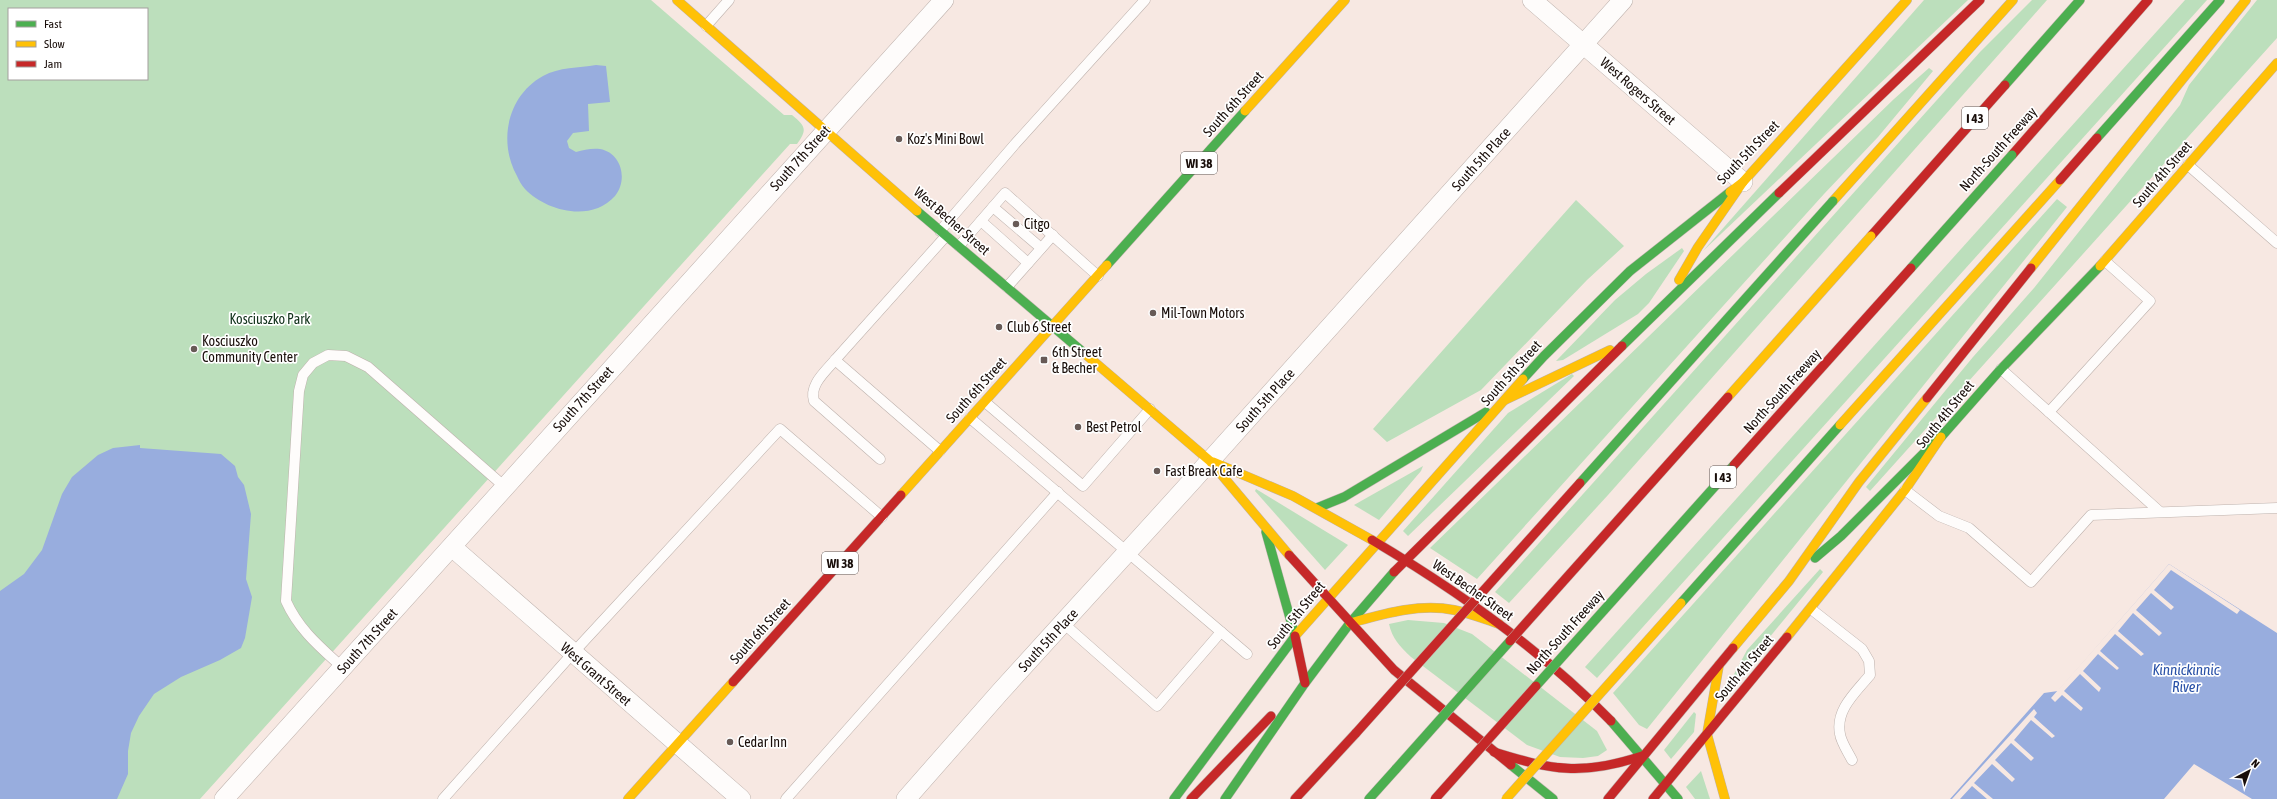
<svg xmlns="http://www.w3.org/2000/svg" width="2277" height="799" viewBox="0 0 2277 799" font-family="'Asap Condensed',sans-serif">
<style>
.green{fill:#bcdfbc;fill-rule:evenodd}
.water{fill:#98adde}
.pier{fill:#f7e8e2}
.lines{fill:none;stroke-linecap:round;stroke-linejoin:round}
.lane-casing{stroke:#beb2ad;stroke-width:11}
.street-casing{stroke:#beb2ad;stroke-width:20}
.fast-casing{stroke:#beb2ad;stroke-width:10}
.slow-casing{stroke:#beb2ad;stroke-width:10}
.jam-casing{stroke:#beb2ad;stroke-width:10}
.lane{stroke:#fefcfb;stroke-width:10}
.street{stroke:#fefcfb;stroke-width:19}
.fast{stroke:#4caf50;stroke-width:9}
.slow{stroke:#ffc107;stroke-width:9}
.jam{stroke:#c62828;stroke-width:9}
.fast-bridge-casing{stroke:#beb2ad;stroke-width:10;stroke-linecap:butt}
.slow-bridge-casing{stroke:#beb2ad;stroke-width:10;stroke-linecap:butt}
.jam-bridge-casing{stroke:#beb2ad;stroke-width:10;stroke-linecap:butt}
.fast-bridge{stroke:#4caf50;stroke-width:9}
.slow-bridge{stroke:#ffc107;stroke-width:9}
.jam-bridge{stroke:#c62828;stroke-width:9}
.poi-dot{fill:#675a56;stroke:#fff;stroke-width:1.5}
.labels{text-anchor:middle;dominant-baseline:central;stroke-width:3.5;stroke-linejoin:round;paint-order:stroke}
.shield{fill:#fff;stroke:#5e5654;stroke-width:1}
.shield-label{font-size:13px;font-weight:bold;fill:#190e0a}
.street-label{font-size:14px;fill:#190e0a;stroke:#fff}
.poi-label{font-size:14px;fill:#190e0a;stroke:#fff;text-anchor:start}
.park-label{font-size:14px;fill:#10311a;stroke:#fff}
.water-label{font-size:15px;font-style:italic;fill:#2951a7;stroke:#fff}
</style>
<rect width="100%" height="100%" fill="#f7e8e2"/>
<g class="green">
<path d="M0 0H651L784 115H792C805 126 808 129 797 144H790L200 799H0ZM9 9H147V79H9Z"/>
<path d="M1924 0H1968L1703 251Z"/>
<path d="M2032 0H2047L1608 495 1509 603 1495 592 1980 52Z"/>
<path d="M2185 0H2207L1597 678 1585 667Z"/>
<path d="M2257 0H2277V38L1870 491 1866 487 1973 357 2034 288 2180 105 2189 85Z"/>
<path d="M1929 68 1933 71 1878 137 1824 194 1477 579 1430 548 1894 99Z"/>
<path d="M2057 199 2067 207 1647 729 1639 725 1613 693Z"/>
<path d="M1576 200 1624 246 1587 280 1481 390 1387 442 1373 429Z"/>
<path d="M1682 248 1684 251 1649 303 1638 314 1563 360 1556 361 1615 300 1646 274Z"/>
<path d="M1572 374 1574 376 1408 536 1403 531 1508 413Z"/>
<path d="M1423 466 1421 471 1379 520 1354 505Z"/>
<path d="M1256 489 1348 545 1325 570 1255 491Z"/>
<path d="M1820 569 1823 572 1724 693 1747 650Z"/>
<path d="M1408 620 1444 623 1472 634 1597 731 1607 750 1598 756 1583 758 1560 757 1527 745 1411 657C1400 647 1392 638 1389 624Z"/>
<path d="M1694 712 1696 714 1694 732 1671 759 1664 750Z"/>
<path d="M1701 771 1710 799H1695L1686 787Z"/>
</g>
<g class="water">
<path d="M596 65 606 66 610 102 588 104 589 131 573 133 567 141 569 148 576 152C584 150 591 148 600 149 622 153 628 180 615 196 591 223 546 211 525 189 521 185 519 180 517 176 498 142 507 96 543 76 559 67 579 68 596 65Z"/>
<path d="M140 445V448L221 454 235 466 238 477 244 485 251 514 246 579 252 597 245 638 241 648 220 660 181 677 154 694 139 716 131 733 128 751V774L117 799H0V591L24 574 42 550 62 494 72 477 98 455 113 448Z"/>
<path d="M2169 564 2277 633V799H2252L2194 764 2164 799H1950L2044 693 2058 691Z"/>
</g>
<g class="pier">
<path d="M2169 564 2240 610 2237 614 2171 570 2154 590 2174 607 2171 610 2151 593 2136 610 2162 633 2159 636 2133 613 2118 631 2144 654 2141 656 2115 634 2100 651 2119 668 2117 670 2098 654 2083 671 2101 688 2099 692 2080 674 2064 691 2083 708 2081 711 2062 695 2055 702 2051 698Z"/>
<path d="M2034 709 2037 713 2034 717 2055 736 2052 738 2031 720 2014 740 2034 758 2031 761 2011 743 1995 760 2015 779 2012 782 1992 764 1974 783 1993 799H1987L1972 786 1960 799H1952Z"/>
</g>
<g class="lines">
<defs>
<g id="lane">
<path d="M706 26 729 0"/>
<path d="M2188 165 2277 243"/>
<path d="M993 207 1041 248"/>
<path d="M981 221 1028 263"/>
<path d="M940 231 1015 144 1145 0"/>
<path d="M959 246 1005 193 1098 276"/>
<path d="M1007 287 1053 235"/>
<path d="M835 360C825 372 809 385 814 401L880 459"/>
<path d="M2001 369 2159 511"/>
<path d="M985 402 1083 486 1150 409"/>
<path d="M2049 412 2150 301 2105 261"/>
<path d="M970 418 1247 654"/>
<path d="M940 451 835 360 946 236"/>
<path d="M1905 490 1939 516 1969 528 2031 582 2091 515 2277 508"/>
<path d="M1811 609 1862 649 1869 661 1870 675C1856 692 1835 710 1840 734 1841 742 1848 752 1852 760"/>
<path d="M1063 623 1157 706 1221 632"/>
<path d="M343 668C320 647 299 630 286 601L299 391 303 375 313 363 328 355 346 356 368 367 505 487"/>
<path d="M443 799 573 653 780 429 882 517"/>
<path d="M786 799 1058 492"/>
</g>
<g id="street">
<path d="M1532 0 1743 182"/>
<path d="M452 547 741 799"/>
<path d="M224 799 944 0"/>
<path d="M906 799 1001 691 1191 482 1623 0"/>
</g>
<g id="fast">
<path d="M2005 85 2080 0"/>
<path d="M2097 138 2220 0"/>
<path d="M917 211 1084 353"/>
<path d="M1107 265 1245 111"/>
<path d="M1622 346 1779 193"/>
<path d="M1523 379 1544 356 1630 271 1730 192"/>
<path d="M1941 437 2001 369 2100 266"/>
<path d="M1317 508 1344 497 1486 412"/>
<path d="M1266 532 1295 636"/>
<path d="M1815 558 1841 536 1945 432"/>
<path d="M1611 721 1678 799"/>
<path d="M1511 765 1553 799"/>
<path d="M1174 799 1296 635"/>
<path d="M1225 799 1305 683 1350 623 1394 572"/>
<path d="M1369 799 1396 769"/>
</g>
<g id="slow">
<path d="M677 0 917 211"/>
<path d="M1245 111 1345 0"/>
<path d="M1730 192 1743 182 1907 0"/>
<path d="M1833 201 2013 0"/>
<path d="M2100 266 2277 63"/>
<path d="M2031 268 2246 0"/>
<path d="M1679 280 1698 247 1743 182"/>
<path d="M1084 353 1210 461 1289 555"/>
<path d="M1505 400 1610 350"/>
<path d="M1213 462 1293 496 1372 540"/>
<path d="M901 495 1107 265"/>
<path d="M1350 623C1383 614 1419 603 1454 610 1470 613 1484 619 1499 624"/>
<path d="M1296 635 1523 379"/>
<path d="M1787 637 1905 490 1941 437"/>
<path d="M1733 648 1789 581 1859 482 1927 398"/>
<path d="M1719 665 1707 734 1725 799"/>
<path d="M628 799 733 682"/>
</g>
<g id="jam">
<path d="M2012 155 2148 0"/>
<path d="M1779 193 1980 0"/>
<path d="M1871 236 2005 85"/>
<path d="M1927 398 2031 268"/>
<path d="M1372 540C1458 591 1541 649 1611 721"/>
<path d="M1289 555 1394 670 1511 765"/>
<path d="M1394 572 1622 346"/>
<path d="M1295 636 1305 683"/>
<path d="M733 682 901 495"/>
<path d="M1494 752C1552 770 1582 776 1642 756"/>
<path d="M1191 799 1271 716"/>
<path d="M1295 799 1356 733"/>
<path d="M1608 799 1733 648"/>
<path d="M1653 799 1787 637"/>
</g>
</defs>
<use href="#lane" class="lane-casing"/>
<use href="#street" class="street-casing"/>
<use href="#fast" class="fast-casing"/>
<use href="#slow" class="slow-casing"/>
<use href="#jam" class="jam-casing"/>
<use href="#lane" class="lane"/>
<use href="#street" class="street"/>
<use href="#fast" class="fast"/>
<use href="#slow" class="slow"/>
<use href="#jam" class="jam"/>
<defs>
<g id="fast-bridge">
<path d="M1911 268 2012 155"/>
<path d="M1580 483 1833 201"/>
<path d="M1681 603 1840 425"/>
<path d="M1536 686 1734 465"/>
<path d="M1396 769 1510 641"/>
</g>
<g id="slow-bridge">
<path d="M1728 397 1871 236"/>
<path d="M1840 425 2060 180"/>
<path d="M1506 799 1681 603"/>
</g>
<g id="jam-bridge">
<path d="M2060 180 2097 138"/>
<path d="M1734 465 1911 268"/>
<path d="M1510 641 1728 397"/>
<path d="M1356 733 1580 483"/>
<path d="M1435 799 1536 686"/>
</g>
</defs>
<use href="#fast-bridge" class="fast-bridge-casing"/>
<use href="#slow-bridge" class="slow-bridge-casing"/>
<use href="#jam-bridge" class="jam-bridge-casing"/>
<use href="#fast-bridge" class="fast-bridge"/>
<use href="#slow-bridge" class="slow-bridge"/>
<use href="#jam-bridge" class="jam-bridge"/>
</g>
<g class="poi-dot">
<circle cx="899" cy="139" r="4"/>
<circle cx="1016" cy="224" r="4"/>
<circle cx="1153" cy="313" r="4"/>
<circle cx="999" cy="327" r="4"/>
<circle cx="194" cy="349" r="4"/>
<rect x="1040" y="356" width="8" height="8" rx="2"/>
<circle cx="1078" cy="427" r="4"/>
<circle cx="1157" cy="471" r="4"/>
<circle cx="730" cy="742" r="4"/>
</g>
<g class="labels">
<g class="shield">
<rect x="1962" y="107" width="26" height="22" rx="3"/>
<rect x="1181" y="152" width="36" height="22" rx="3"/>
<rect x="1710" y="466" width="26" height="22" rx="3"/>
<rect x="822" y="552" width="36" height="22" rx="3"/>
</g>
<g class="shield-label">
<text x="1975" y="118">I 43</text>
<text x="1199" y="163">WI 38</text>
<text x="1723" y="477">I 43</text>
<text x="840" y="563">WI 38</text>
</g>
<g class="street-label">
<text transform="translate(1638 91) rotate(41)">West Rogers Street</text>
<text transform="translate(1233 104) rotate(-48)">South 6th Street</text>
<text transform="translate(1998 149) rotate(-48)">North-South Freeway</text>
<text transform="translate(1748 152) rotate(-46)">South 5th Street</text>
<text transform="translate(800 158) rotate(-48)">South 7th Street</text>
<text transform="translate(1481 159) rotate(-48)">South 5th Place</text>
<text transform="translate(2162 174) rotate(-49)">South 4th Street</text>
<text transform="translate(952 221) rotate(41)">West Becher Street</text>
<text transform="translate(1511 373) rotate(-48)">South 5th Street</text>
<text transform="translate(976 390) rotate(-48)">South 6th Street</text>
<text transform="translate(1782 391) rotate(-48)">North-South Freeway</text>
<text transform="translate(583 399) rotate(-48)">South 7th Street</text>
<text transform="translate(1265 400) rotate(-48)">South 5th Place</text>
<text transform="translate(1945 414) rotate(-51)">South 4th Street</text>
<text transform="translate(1473 590) rotate(35)">West Becher Street</text>
<text transform="translate(1296 615) rotate(-51)">South 5th Street</text>
<text transform="translate(760 631) rotate(-48)">South 6th Street</text>
<text transform="translate(1565 632) rotate(-48)">North-South Freeway</text>
<text transform="translate(1048 640) rotate(-47)">South 5th Place</text>
<text transform="translate(367 641) rotate(-48)">South 7th Street</text>
<text transform="translate(1744 668) rotate(-50)">South 4th Street</text>
<text transform="translate(596 674) rotate(41)">West Grant Street</text>
</g>
<g class="poi-label">
<text x="907" y="139">Koz's Mini Bowl</text>
<text x="1024" y="224">Citgo</text>
<text x="1161" y="313">Mil-Town Motors</text>
<text x="1007" y="327">Club 6 Street</text>
<text x="202" y="341">Kosciuszko<tspan x="202" dy="16">Community Center</tspan></text>
<text x="1052" y="352">6th Street<tspan x="1052" dy="16">&amp; Becher</tspan></text>
<text x="1086" y="427">Best Petrol</text>
<text x="1165" y="471">Fast Break Cafe</text>
<text x="738" y="742">Cedar Inn</text>
</g>
<g class="park-label">
<text x="270" y="319">Kosciuszko Park</text>
</g>
<g class="water-label">
<text x="2186" y="669">Kinnickinnic<tspan x="2186" dy="17">River</tspan></text>
</g>
</g>
<rect x="8" y="8" width="140" height="72" fill="#ffffff" stroke="#a39f9d"/>
<rect x="16" y="21" width="20" height="6" fill="#4caf50" stroke="#a39f9d"/>
<text x="44" y="28" font-size="12" fill="#190e0a">Fast</text>
<rect x="16" y="41" width="20" height="6" fill="#ffc107" stroke="#a39f9d"/>
<text x="44" y="48" font-size="12" fill="#190e0a">Slow</text>
<rect x="16" y="61" width="20" height="6" fill="#c62828" stroke="#a39f9d"/>
<text x="44" y="68" font-size="12" fill="#190e0a">Jam</text>
<g transform="translate(2249 771) rotate(41)" stroke="#ffffff" stroke-width="3" paint-order="stroke">
<path d="M0-3L7 15L0 10L-7 15Z" fill="#190e0a"/>
<text y="-6" font-size="11" font-weight="bold" text-anchor="middle" fill="#190e0a">N</text>
</g>
</svg>
